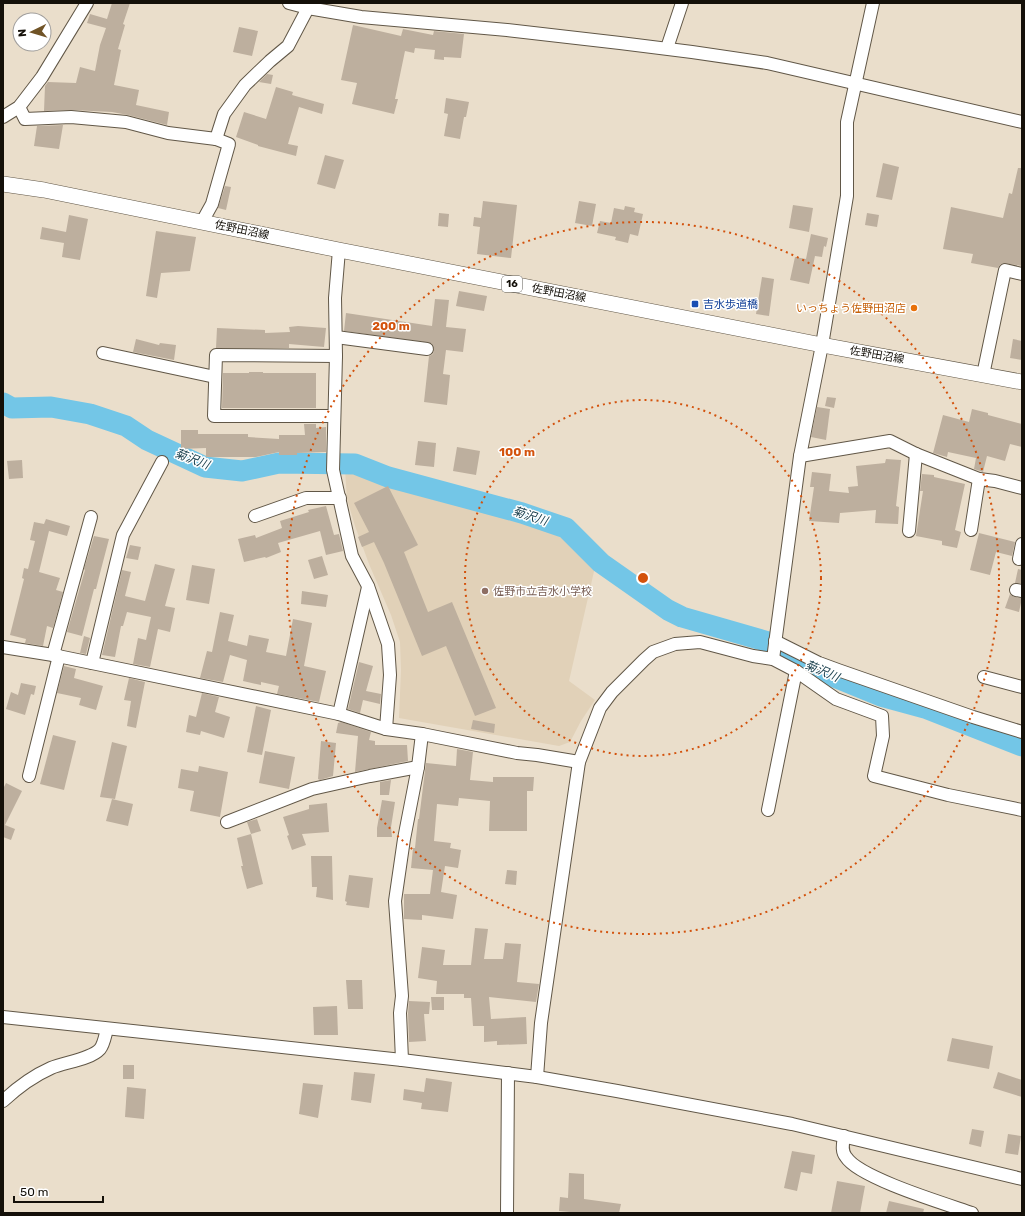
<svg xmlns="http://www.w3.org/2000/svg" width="1025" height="1216" viewBox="0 0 1025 1216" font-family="Rubik,'Noto Sans JP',sans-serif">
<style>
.built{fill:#e1d1b8}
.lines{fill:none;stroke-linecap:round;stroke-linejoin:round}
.river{stroke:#73c6e7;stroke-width:21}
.building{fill:#bdaf9e}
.minor-casing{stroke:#615747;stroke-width:14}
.major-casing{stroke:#615747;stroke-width:16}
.minor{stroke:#fff;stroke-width:12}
.major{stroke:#fff;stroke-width:15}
.ring{fill:none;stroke:#d3520c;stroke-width:2;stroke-dasharray:2 4}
.transit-dot{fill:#1a4fb4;stroke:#fff;stroke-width:1.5}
.food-dot{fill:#e8710a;stroke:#fff;stroke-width:1.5}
.education-dot{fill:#8d6e63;stroke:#fff;stroke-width:1.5}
.labels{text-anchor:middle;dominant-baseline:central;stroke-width:3;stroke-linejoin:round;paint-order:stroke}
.shield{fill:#fff;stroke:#5a5853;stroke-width:1}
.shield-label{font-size:10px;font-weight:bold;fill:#141009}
.street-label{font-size:11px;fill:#141009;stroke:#fff}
.transit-label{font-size:11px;fill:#164399;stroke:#fff;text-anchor:start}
.food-label{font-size:11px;fill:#c56008;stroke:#fff;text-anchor:end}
.education-label{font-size:11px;fill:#785e54;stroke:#fff;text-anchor:start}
.water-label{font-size:12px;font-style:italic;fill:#163c4a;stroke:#fff}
.centre{fill:#d3520c;stroke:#fff;stroke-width:2}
.ring-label{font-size:12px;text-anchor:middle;font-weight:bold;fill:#d3520c;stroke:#fff;stroke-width:3;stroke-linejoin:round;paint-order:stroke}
</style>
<rect width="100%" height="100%" fill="#eadecb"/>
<path class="built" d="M345 469 531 522 562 538 595 567 569 681 595 700 581 721 570 742 559 746 399 718 401 670 400 642 391 615 369 564 355 526 347 499Z"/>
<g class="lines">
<path class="river" d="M3 403 12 408 51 407 90 414 126 426 147 440 205 467 242 471 279 463 355 464 388 477 522 513 566 528 601 563 668 610 682 617 772 643 794 658 832 676 881 696 925 708 1022 746"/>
</g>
<g class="building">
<path d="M112 3H130L123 24 125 25 118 49 121 50 114 85 139 90 136 105 169 112 167 125 128 115 112 112 72 110 44 111 45 86 48 82 76 83 80 67 95 71 100 45 106 28 87 23 90 14 107 19Z"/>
<path d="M353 25 401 36 403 29 433 35 434 31 464 34 461 58 444 57V60L434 59 435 50 415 48 414 53 405 51 395 99H398L394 114 352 104 357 83 341 80Z"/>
<path d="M239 27 258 31 252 56 233 52Z"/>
<path d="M267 74 273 75 271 84 259 82Z"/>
<path d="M276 87 293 92 292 95 324 104 322 114 299 107 288 144 298 146 296 156 258 146V145L236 137 244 112 266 119Z"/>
<path d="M446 98 469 102 466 117H464L460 139 444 136 448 114 444 113Z"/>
<path d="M63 125 59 149 34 146 37 126Z"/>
<path d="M325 155 344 160 335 189 317 184Z"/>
<path d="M883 163 899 167 892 200 876 197Z"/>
<path d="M1018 168H1022V266L1003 263 1000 265 998 268 971 263 973 254 943 249 951 207 1003 218 1009 193 1012 194Z"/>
<path d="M225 186 231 187 226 210 218 208Z"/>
<path d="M483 201 517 205 511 258 477 254 480 227 473 226 474 217 481 218Z"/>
<path d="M579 201 596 204 592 226 575 223Z"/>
<path d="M793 205 813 208 809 232 789 228Z"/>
<path d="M625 206 635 208 634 212 643 214 638 236 630 234 628 243 615 240 616 237 597 233 600 221 611 223 614 208 624 210Z"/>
<path d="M439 213 449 214 448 227 438 226Z"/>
<path d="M867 213 879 215 877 227 865 225Z"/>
<path d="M69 215 88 219 80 260 62 257 64 243 40 239 42 227 66 232Z"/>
<path d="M156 231 196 237 190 271 161 273 157 298 146 296Z"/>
<path d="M811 234 828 238 826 247 824 246 822 257 815 256 809 284 790 280 795 257 806 259Z"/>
<path d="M762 277 774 279 769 316 756 314Z"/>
<path d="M459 291 487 296 484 311 456 306Z"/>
<path d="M435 299 449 300 446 327 466 329 463 352 446 350 443 374 450 375 447 405 424 402 429 356 433 354 434 350 431 343 344 331 346 313 432 326Z"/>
<path d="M298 326 326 328 324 347 289 344V348H216L217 328 265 330V333L290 332 289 327Z"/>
<path d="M136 339 159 345 160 343 176 345 174 360 133 352Z"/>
<path d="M1013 339 1022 341V360L1010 358Z"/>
<path d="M249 372H263V373H316V408H222L223 373H249Z"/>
<path d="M827 397 836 398 834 408 825 406Z"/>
<path d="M817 407 830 409 826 440 811 437Z"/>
<path d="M972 409 988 413V415L1022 424V447L1010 444 1005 461 987 456 983 472 974 469 976 458 948 452 947 457 933 453 943 415 969 422Z"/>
<path d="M304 424H316V428L326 427V452L297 453V455H279V452L256 457H206V448L181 449V430H198V434H248V437L279 439V435H305Z"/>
<path d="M418 441 436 443 434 467 415 465Z"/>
<path d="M457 447 480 451 476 475 453 471Z"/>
<path d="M886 459 901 460 896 506 899 507 898 524 875 523 876 510 840 513 839 523 809 521 814 487H810L812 472 831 474 829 491 849 493 848 487 858 486 856 466 885 463Z"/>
<path d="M22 460 23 478 9 479 7 461Z"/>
<path d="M922 474 934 475V477L965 484 955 530 961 532 957 548 942 545V541L916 536 923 491H920Z"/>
<path d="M388 486 418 545 404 552 428 612 452 602 496 708 475 716 446 646 422 656 384 563 374 542 362 547 358 537 369 532 354 503Z"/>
<path d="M326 506 334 535 339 534 343 551 326 555 320 531 278 543 281 552 266 558 265 557 244 562 238 539 255 535 256 538 282 528 280 521 309 512 308 510Z"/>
<path d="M46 519 70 526 67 536 49 531 39 572 60 578 56 590 63 592 53 628 47 626 43 646 25 643 26 639 10 635 24 579 22 578 24 568 28 569 35 541 30 540 34 522 44 524Z"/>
<path d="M979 533 1015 542 1012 556 996 552 990 575 970 570Z"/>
<path d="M94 536 109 539 99 577 96 589H94L82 636 67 632 85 570 84 569Z"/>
<path d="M130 545 141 547 138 560 126 558Z"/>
<path d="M322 556 328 575 314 579 308 560Z"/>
<path d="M155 564 175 569 165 606 175 608 170 632 158 629 150 667 133 664 138 638 146 640 151 617 127 612 123 626H121L115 657 102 655 122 570 131 572 125 596 145 601Z"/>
<path d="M192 565 215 569 209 604 186 600Z"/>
<path d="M1018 569 1022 570V583H1015Z"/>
<path d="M302 591 328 595 326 607 301 604Z"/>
<path d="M1010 594 1014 597 1022 598 1019 612 1005 608Z"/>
<path d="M220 612 234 615 228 641 247 646 249 635 269 639 266 652 286 656 293 619 312 623 304 666 326 671 319 702 277 694 279 686 261 682V685L243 681 247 660 230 655 223 682 200 678 207 651 212 652Z"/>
<path d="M84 636 90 638 86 654 80 653Z"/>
<path d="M359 662 373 666 366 691 381 694 380 704 363 700 360 713 348 709Z"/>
<path d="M64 666 76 669 74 678 103 686 96 710 79 705 81 698 57 693Z"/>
<path d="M129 678 145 682 136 728 127 726 131 701 124 700Z"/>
<path d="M21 683 36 686 34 695 31 694 25 715 6 709 11 692 18 695Z"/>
<path d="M202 693 219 697 215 712 230 717 224 738 201 731 200 735 186 732 189 715 196 717Z"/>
<path d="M256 706 271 710 262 755 247 752Z"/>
<path d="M473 720 495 724 494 733 471 729Z"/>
<path d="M341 722 371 732 369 740 375 741V745H407L408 761 355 772 358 736 336 733 338 723Z"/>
<path d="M53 735 76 741 64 790 40 784Z"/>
<path d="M321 741 336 743 333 776 320 780 318 779Z"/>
<path d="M112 742 127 746 115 799 100 797Z"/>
<path d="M457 749 473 752 470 780 493 782V777H534L533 791H527V831H489L490 801 459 798 458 806 437 804 434 841 451 843 450 848 461 850 458 868 445 866 441 892 457 895 453 919 422 915V920L404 919V894H430L433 870 411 868 413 848H415L418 819H419L426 763 456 766Z"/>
<path d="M265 751 295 757 289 789 259 783Z"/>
<path d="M199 766 228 772 220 817 190 811 194 791 178 788 181 769 198 772Z"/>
<path d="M391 780 389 795H380V782Z"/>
<path d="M6 783 22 791 5 825 15 829 11 840 3 837V789Z"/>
<path d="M112 799 133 804 128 826 106 821Z"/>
<path d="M382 800 395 802 391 827 392 837H377V828Z"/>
<path d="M327 803 329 832 302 834 306 845 292 850 287 836 289 835 283 817 309 809V805Z"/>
<path d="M257 819 261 831 251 834 247 822Z"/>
<path d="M251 834 263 884 247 889 241 866H243L237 838Z"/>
<path d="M311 856H332L333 900 316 897 317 887H312Z"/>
<path d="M507 870 517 871 516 885 505 884Z"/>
<path d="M349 875 373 878 369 908 346 905 347 902 345 901Z"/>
<path d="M475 928 488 929 484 959H503L505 943 521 944 517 982 539 984 536 1002 489 997 491 1019 526 1017 527 1044 497 1045V1041L484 1042V1026H473L471 998H464V994H436L437 981 418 978 422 947 445 950 443 965H471Z"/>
<path d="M346 980H362L363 1009H348Z"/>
<path d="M431 997H444V1010H432Z"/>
<path d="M409 1001 430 1002 429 1014H424L426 1041 409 1042 408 1013Z"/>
<path d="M337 1006 338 1035H314L313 1007Z"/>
<path d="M952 1038 993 1046 989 1069 947 1061Z"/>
<rect x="123" y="1065" width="11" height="14"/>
<path d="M354 1072 375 1074 371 1103 351 1100Z"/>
<path d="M998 1072 1022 1080V1097L993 1088Z"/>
<path d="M426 1078 452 1082 448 1112 421 1109 422 1103 403 1100 404 1089 424 1092Z"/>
<path d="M303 1083 323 1085 318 1118 299 1114Z"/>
<path d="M127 1087 146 1089 144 1119 125 1117Z"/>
<path d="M972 1129 984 1131 981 1147 969 1144Z"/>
<path d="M1008 1134 1021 1136 1018 1155 1005 1153Z"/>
<path d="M792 1151 815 1155 812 1174 801 1172 797 1191 784 1188Z"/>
<path d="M569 1173 584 1174V1199L621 1204 619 1213H581L559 1211 560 1197 568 1198Z"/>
<path d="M837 1181 865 1186 860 1213H831Z"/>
<path d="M889 1201 924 1209 923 1213H886Z"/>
</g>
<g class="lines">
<defs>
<g id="minor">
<path d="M289 3 308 8 361 17 507 30 620 43 692 52 767 63 1022 122"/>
<path d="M667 48 682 3"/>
<path d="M19 107 25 119 71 117 126 122 168 133 216 139 229 144 212 204 202 222"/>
<path d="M3 117 19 107 42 77 87 3"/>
<path d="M216 139 224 114 245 85 270 61 288 46 308 8"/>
<path d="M339 250 335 298 336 356 333 470 352 556 368 586 388 644 390 675 386 729"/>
<path d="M336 337 427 349"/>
<path d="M103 353 215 377"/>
<path d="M983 375 1005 270 1022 274"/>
<path d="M334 416H214L216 355 336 356"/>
<path d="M800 456 890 441 916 454 979 479 995 481 1022 488"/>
<path d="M255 516 306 498H340"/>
<path d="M971 530 979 479"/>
<path d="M909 531 916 454"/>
<path d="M1019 559 1022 544"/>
<path d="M1016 590 1022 591"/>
<path d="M775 641 819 663 838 670 973 717 1022 732"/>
<path d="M3 647 53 655 339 714 386 729 422 734 517 753 537 755 579 762"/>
<path d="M53 655 91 517"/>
<path d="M773 659 800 456 822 345 847 196V122L873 3"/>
<path d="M92 663 123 535 162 462"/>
<path d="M984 677 1022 687"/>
<path d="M339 714 368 587"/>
<path d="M29 776 59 656"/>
<path d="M768 810 796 671"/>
<path d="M227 822 312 789 370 776 418 767"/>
<path d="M3 1017 402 1060 537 1077 617 1091 792 1124 1022 1179"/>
<path d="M402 1060 400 1013 402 996 395 901 404 839 418 767 422 734"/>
<path d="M537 1077 541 1023 579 762 600 708 612 692 644 660 653 652 675 644 700 642 753 656 773 659 796 671 836 699 882 716 883 736 874 776 948 795 1022 810"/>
<path d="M3 1101C18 1087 33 1076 51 1068 64 1062 90 1060 100 1049 104 1044 105 1036 107 1029"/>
<path d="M844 1136C843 1144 841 1151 846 1157 859 1178 946 1204 972 1213"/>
<path d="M507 1213 508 1073"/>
</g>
<path id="major" d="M3 184 44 190 339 250 822 345 1022 382"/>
</defs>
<use href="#minor" class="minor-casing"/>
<use href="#major" class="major-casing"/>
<use href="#minor" class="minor"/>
<use href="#major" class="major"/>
</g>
<g class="ring">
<circle cx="643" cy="578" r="178"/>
<circle cx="643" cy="578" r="356"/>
</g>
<rect class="transit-dot" x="691" y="300" width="8" height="8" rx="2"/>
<circle class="food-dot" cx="914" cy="308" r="4"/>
<circle class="education-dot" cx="485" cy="591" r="4"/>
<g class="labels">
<rect class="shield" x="502" y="276" width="20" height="16" rx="3"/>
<g class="shield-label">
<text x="512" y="284">16</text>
</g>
<g class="street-label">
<text transform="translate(242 230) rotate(12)">佐野田沼線</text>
<text transform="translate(559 293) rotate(11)">佐野田沼線</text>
<text transform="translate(877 355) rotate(10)">佐野田沼線</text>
</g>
<g class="transit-label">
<text x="703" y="304">吉水歩道橋</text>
</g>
<g class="food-label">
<text x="906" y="308">いっちょう佐野田沼店</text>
</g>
<g class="education-label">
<text x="493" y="591">佐野市立吉水小学校</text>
</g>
<g class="water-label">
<text transform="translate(192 459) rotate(21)">菊沢川</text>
<text transform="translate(530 516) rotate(18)">菊沢川</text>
<text transform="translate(822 671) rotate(23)">菊沢川</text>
</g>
</g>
<circle cx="643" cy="578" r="6" class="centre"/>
<g class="ring-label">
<text x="391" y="330">200 m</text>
<text x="517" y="456">100 m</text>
</g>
<rect width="1025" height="1216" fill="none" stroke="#141009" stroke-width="8"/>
<g transform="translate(32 32) rotate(265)"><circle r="19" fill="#ffffff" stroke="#a19f9d"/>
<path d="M0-3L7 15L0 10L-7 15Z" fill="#705326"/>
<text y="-6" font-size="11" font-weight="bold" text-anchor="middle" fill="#141009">N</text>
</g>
<path d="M14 1196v6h89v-6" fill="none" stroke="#141009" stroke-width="2"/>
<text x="20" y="1196" font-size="12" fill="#141009" stroke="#ffffff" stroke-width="3" paint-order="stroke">50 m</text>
</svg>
